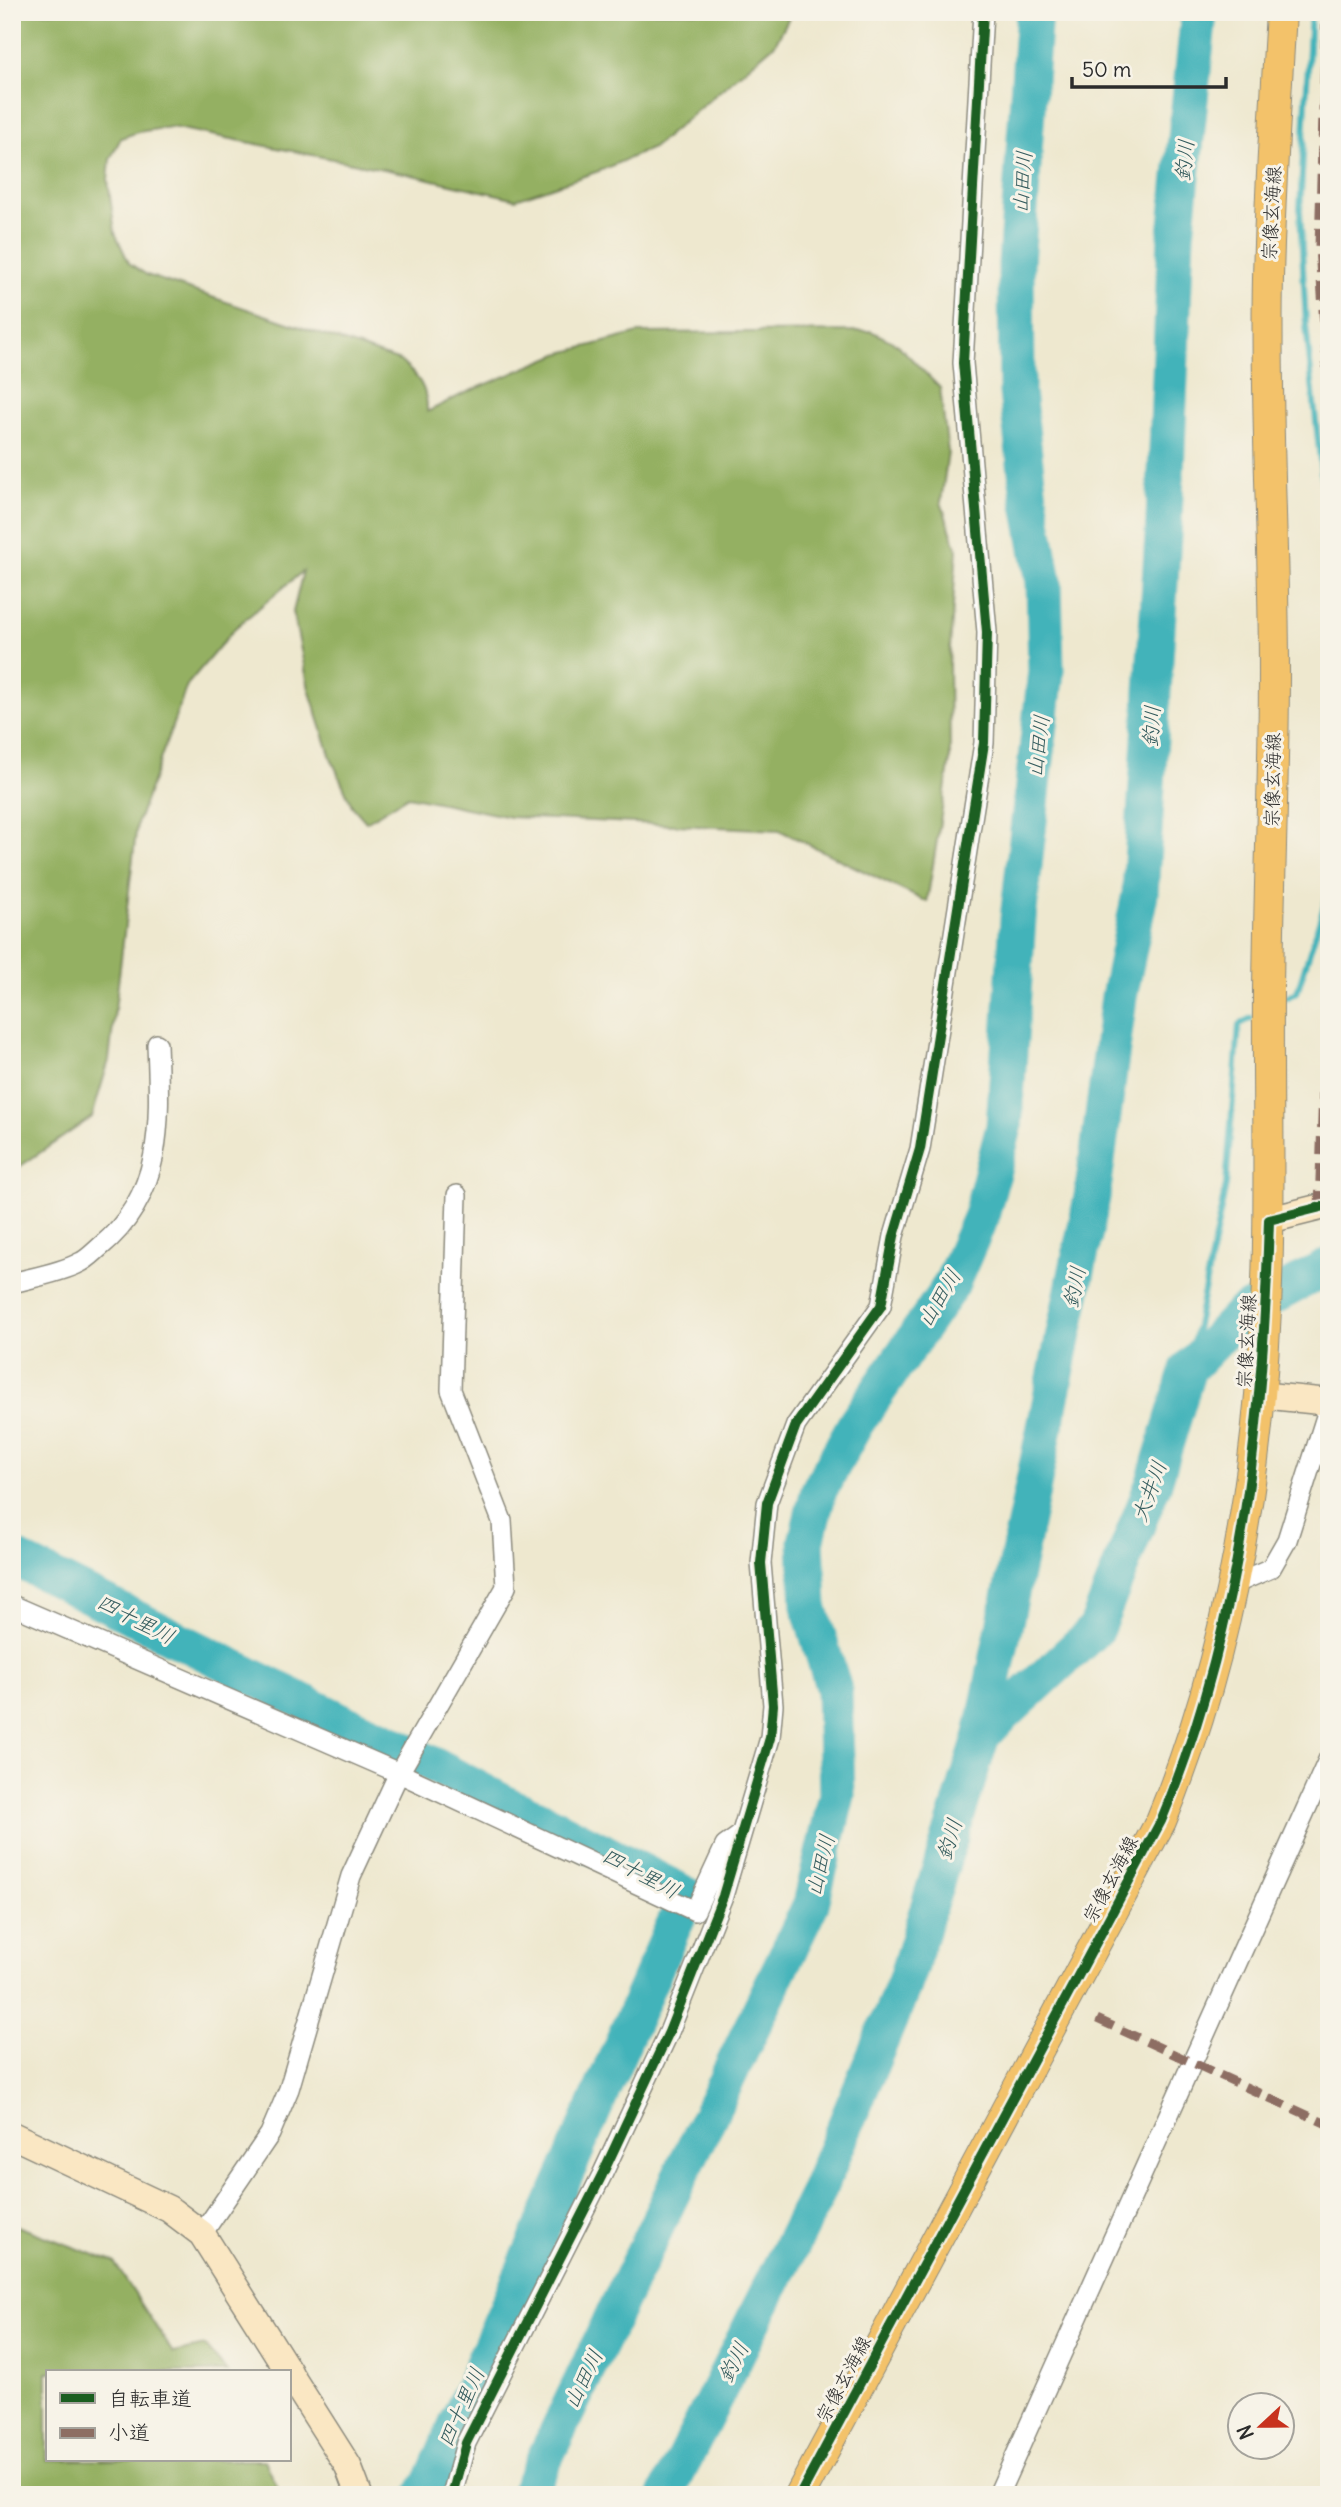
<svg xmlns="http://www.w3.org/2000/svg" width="1341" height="2507" viewBox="0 0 1341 2507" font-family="Delius,'Klee One',sans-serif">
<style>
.forest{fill:#94b062;stroke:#606e46;stroke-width:2}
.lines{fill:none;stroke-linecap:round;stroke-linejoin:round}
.stream{stroke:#43b3ba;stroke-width:6}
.river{stroke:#43b3ba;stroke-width:37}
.street-casing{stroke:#8c8a7d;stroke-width:22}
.secondary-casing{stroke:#8c8a7d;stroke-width:29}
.primary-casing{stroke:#8c8a7d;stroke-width:32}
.street{stroke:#fff;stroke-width:19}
.secondary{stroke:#fae7c3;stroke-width:26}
.primary{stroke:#f3c26a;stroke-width:30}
.quiet{stroke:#8d6e63;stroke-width:9;stroke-dasharray:18 9;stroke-linecap:butt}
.cycleway-casing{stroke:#f7f3e8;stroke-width:15}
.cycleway{stroke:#1b5e20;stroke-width:10}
.labels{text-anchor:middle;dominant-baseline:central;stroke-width:6;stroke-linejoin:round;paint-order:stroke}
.street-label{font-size:19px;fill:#2b2b2b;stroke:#f7f3e8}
.water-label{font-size:21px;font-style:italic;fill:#335b5d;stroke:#f7f3e8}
</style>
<rect width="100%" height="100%" fill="#f7f3e8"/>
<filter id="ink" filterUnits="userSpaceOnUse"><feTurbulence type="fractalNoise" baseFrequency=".0143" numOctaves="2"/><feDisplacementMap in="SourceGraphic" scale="14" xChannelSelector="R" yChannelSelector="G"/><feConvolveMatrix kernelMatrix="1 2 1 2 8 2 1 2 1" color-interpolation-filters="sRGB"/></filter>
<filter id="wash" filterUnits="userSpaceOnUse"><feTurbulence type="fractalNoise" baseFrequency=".00686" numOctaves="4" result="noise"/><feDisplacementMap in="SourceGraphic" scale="28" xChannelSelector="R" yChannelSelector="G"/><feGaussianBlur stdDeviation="1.57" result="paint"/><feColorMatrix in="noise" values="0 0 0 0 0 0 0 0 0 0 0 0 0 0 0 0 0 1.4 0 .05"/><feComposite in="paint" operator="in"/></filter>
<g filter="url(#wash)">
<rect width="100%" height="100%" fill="#eee8cf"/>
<g class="forest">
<path d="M12 12H792L775 44 653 148 599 171 516 199 403 173 171 127 138 132 121 138 110 159 108 181 115 233 129 263 147 275 400 361C418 376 428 388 427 412L461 395 558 354 639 333 871 331 897 344 940 388 948 452 941 502 957 550 949 662 950 760 927 902 779 830 510 817 408 796 366 822 352 806 331 758 309 689 293 612 303 571 235 628 187 685 137 824 109 1060 92 1117 19 1167 12 1168Z"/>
<path d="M12 2224 114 2262 173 2353 205 2346 227 2372H47V2460H265L278 2489 276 2495H12Z"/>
</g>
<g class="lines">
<g class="stream">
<path d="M1311 12 1300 210 1306 325 1329 547"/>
<path d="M1288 997 1297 992 1329 891"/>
<path d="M1188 1369 1226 1185 1239 1025 1251 1018"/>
</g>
<g class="river">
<path d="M12 1557 348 1724 388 1741 514 1808 530 1814 687 1895 431 2483 423 2495"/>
<path d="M982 1735 1096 1629 1154 1482 1188 1369 1241 1314 1329 1266"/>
<path d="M527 2495 811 1904 837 1795 834 1690 809 1606 806 1542 819 1490 856 1423 951 1285 981 1216 1004 1127 1018 919 1046 671 1044 582 1029 498 1017 392 1016 264 1034 12"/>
<path d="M666 2495 816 2196 905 1982 982 1735 1092 1197 1119 997 1140 894 1164 520 1176 235 1199 12"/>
</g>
</g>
</g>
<g filter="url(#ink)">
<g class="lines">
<defs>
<g id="street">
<path d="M12 1283C31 1278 63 1272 79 1263 87 1260 94 1252 100 1247 165 1194 160 1119 157 1044"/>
<path d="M1232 1585 1271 1568 1287 1540 1329 1407"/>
<path d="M12 1605 399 1773 695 1911 725 1846 739 1836"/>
<path d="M202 2234 270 2134 289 2089 351 1876 399 1773 506 1587 502 1521 451 1390 457 1195"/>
<path d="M452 2495 466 2443 602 2175 669 2032 723 1896 770 1738 773 1705 761 1563 767 1503 796 1425 881 1306 894 1236 920 1149 984 743 987 632 963 363 983 12"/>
<path d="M998 2495 1329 1758"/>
</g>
<g id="secondary">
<path d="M1269 1220 1329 1205"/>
<path d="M1260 1395 1329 1402"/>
<path d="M12 2135 169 2209 202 2234 289 2372"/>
<path d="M289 2373 348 2466 359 2495"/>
</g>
<path id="primary" d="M800 2495 1161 1821C1217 1686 1247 1540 1260 1395 1273 1261 1267 1126 1268 992 1269 885 1274 778 1274 671 1274 540 1265 409 1268 278 1270 189 1276 100 1281 12"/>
</defs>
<use href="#street" class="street-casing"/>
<use href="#secondary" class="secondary-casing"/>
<use href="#primary" class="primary-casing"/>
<use href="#street" class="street"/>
<use href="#secondary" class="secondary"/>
<use href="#primary" class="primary"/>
<g class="quiet">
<path d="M1326 12 1319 247 1329 405"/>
<path d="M1319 1209 1323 1087 1329 1054"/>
<path d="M1097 2019 1329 2125"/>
</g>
<defs>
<g id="cycleway">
<path d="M452 2495 466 2443 602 2175 669 2032 723 1896 770 1738 773 1705 761 1563 767 1503 796 1425 881 1306 894 1236 920 1149 984 743 987 632 963 363 983 12"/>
<path d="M800 2495 1161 1821C1241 1630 1263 1425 1269 1220L1329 1205"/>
</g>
</defs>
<use href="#cycleway" class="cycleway-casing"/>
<use href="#cycleway" class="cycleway"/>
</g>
</g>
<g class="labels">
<g class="street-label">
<text transform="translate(1271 213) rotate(-87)">宗像玄海線</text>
<text transform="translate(1272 780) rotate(-89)">宗像玄海線</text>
<text transform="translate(1246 1341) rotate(-87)">宗像玄海線</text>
<text transform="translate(1110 1879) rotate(-62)">宗像玄海線</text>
<text transform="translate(843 2379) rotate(-62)">宗像玄海線</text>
</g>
<g class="water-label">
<text transform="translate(1184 160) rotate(-84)">釣川</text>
<text transform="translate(1022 182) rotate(-86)">山田川</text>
<text transform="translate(1151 726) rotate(-86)">釣川</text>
<text transform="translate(1038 746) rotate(-83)">山田川</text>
<text transform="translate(1074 1287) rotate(-78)">釣川</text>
<text transform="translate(939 1298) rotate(-59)">山田川</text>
<text transform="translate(1149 1491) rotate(-70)">大井川</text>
<text transform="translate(136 1619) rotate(27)">四十里川</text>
<text transform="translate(949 1839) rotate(-73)">釣川</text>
<text transform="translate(820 1865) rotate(-76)">山田川</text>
<text transform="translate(641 1873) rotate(28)">四十里川</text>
<text transform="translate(733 2362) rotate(-63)">釣川</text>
<text transform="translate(583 2379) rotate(-64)">山田川</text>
<text transform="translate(461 2407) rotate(-66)">四十里川</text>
</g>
</g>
<rect width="1341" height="2507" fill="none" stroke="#f7f3e8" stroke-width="42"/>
<rect x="46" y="2370" width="245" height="91" fill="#f7f3e8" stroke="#a5a39c" stroke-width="2"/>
<rect x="60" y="2393" width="35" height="10" fill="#1b5e20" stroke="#a5a39c" stroke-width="2"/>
<text x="108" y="2406" font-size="21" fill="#2b2b2b">自転車道</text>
<rect x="60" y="2428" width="35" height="10" fill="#8d6e63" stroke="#a5a39c" stroke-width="2"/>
<text x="108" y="2440" font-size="21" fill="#2b2b2b">小道</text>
<g transform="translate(1261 2426) rotate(248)"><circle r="33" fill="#f7f3e8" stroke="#a5a39c" stroke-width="2"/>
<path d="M0-5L12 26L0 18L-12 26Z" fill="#c8321e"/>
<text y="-10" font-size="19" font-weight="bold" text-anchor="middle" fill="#2b2b2b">N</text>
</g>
<path d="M1072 77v10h154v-10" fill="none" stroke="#2b2b2b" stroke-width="3.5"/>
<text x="1082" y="77" font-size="21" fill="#2b2b2b" stroke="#f7f3e8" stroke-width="5" paint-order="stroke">50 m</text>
</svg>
